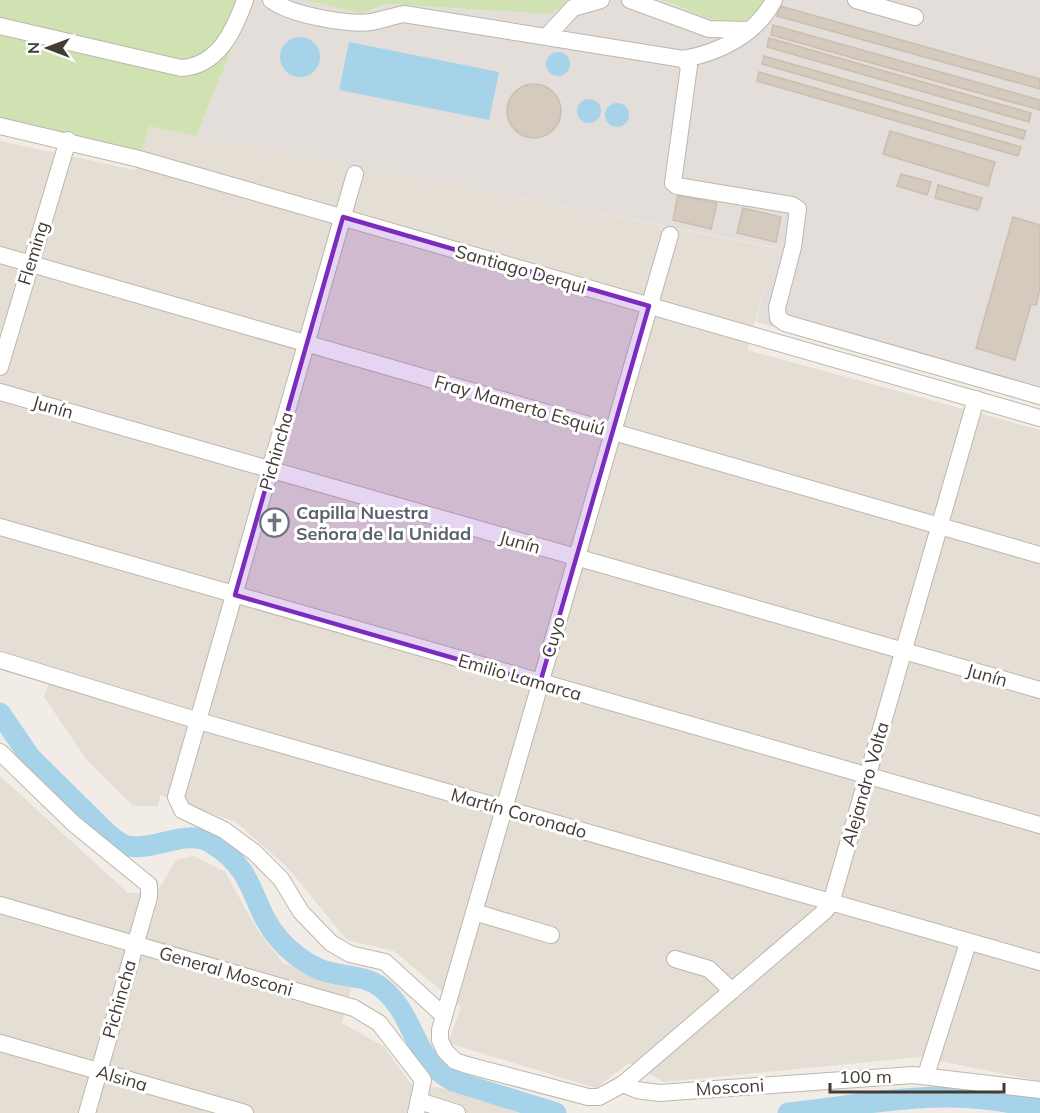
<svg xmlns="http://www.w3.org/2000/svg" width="1040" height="1113" viewBox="0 0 1040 1113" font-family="Mulish,sans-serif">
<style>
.residential{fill:#e4ded4}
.industrial{fill:#e3deda}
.green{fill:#d0e2b1}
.water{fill:#a6d3e9}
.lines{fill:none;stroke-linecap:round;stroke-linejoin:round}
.river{stroke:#a6d3e9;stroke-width:21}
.building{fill:#d4cabe;stroke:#cbbeaf;stroke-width:1.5}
.minor-casing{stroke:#beb6ac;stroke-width:18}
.minor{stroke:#fff;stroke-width:16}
.marked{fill:#7b2cbf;fill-opacity:0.2;stroke:#7b2cbf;stroke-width:4.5;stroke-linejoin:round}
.labels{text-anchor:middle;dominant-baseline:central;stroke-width:6;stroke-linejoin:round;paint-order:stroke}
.street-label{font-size:18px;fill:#433c35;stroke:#fff}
.worship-label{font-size:18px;font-weight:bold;fill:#5b616d;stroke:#fff;text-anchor:start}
</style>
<rect width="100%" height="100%" fill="#f1ece5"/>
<g class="residential">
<path d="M149 126 775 248 747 350 1040 430V1081L919 1057 664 1082 629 1063 596 1088 448 1043 461 1007 394 951 347 940 288 868 236 822 160 795 158 806H133L86 759 44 697 54 667 0 651V141L135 170Z"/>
<path d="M0 776 128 893 157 892 176 860 194 856 225 872 258 931 283 963 352 986 342 1023 383 1046 411 1084 441 1088 520 1113H0Z"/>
</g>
<path class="industrial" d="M252 0H304L374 10 387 4 548 14 577 0H660L720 22 766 0H1040V404L756 322 775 247 196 136Z"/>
<g class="green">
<path d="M0 0H252L196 136 149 126 139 159 0 128Z"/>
<path d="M304 0H577L548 14 388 4 362 13Z"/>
<path d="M660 0H766C739 46 696 9 660 0Z"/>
</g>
<g class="water">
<circle cx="300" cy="57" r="20"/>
<path d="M349 42 499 72 489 120 339 90Z"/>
<circle cx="558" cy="64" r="12"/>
<circle cx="589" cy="111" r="12"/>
<circle cx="617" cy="115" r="12"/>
</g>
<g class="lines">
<g class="river">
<path d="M0 713 30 757 109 835C113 838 119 843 124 845 152 854 186 826 213 844 258 872 250 906 279 939 289 951 305 963 319 969 340 978 364 973 383 989 416 1017 412 1059 453 1081L556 1113"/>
<path d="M788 1113C853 1106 921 1092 985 1099 1004 1101 1022 1105 1040 1108"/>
</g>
</g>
<g class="building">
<path d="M780 6 1040 79V89L777 16Z"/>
<path d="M773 25 1040 100V110L771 35Z"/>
<path d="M769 38 1031 113 1029 122 767 47Z"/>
<path d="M764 56 1026 131 1023 139 762 64Z"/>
<path d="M759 72 1021 147 1018 156 757 81Z"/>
<circle cx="534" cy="111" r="27"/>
<path d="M890 131 995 162 988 186 883 154Z"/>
<path d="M901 174 931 182 927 195 897 186Z"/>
<path d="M938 185 982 198 978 210 935 198Z"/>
<path d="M678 195 717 203 711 229 673 220Z"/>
<path d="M743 208 781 217 776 242 737 233Z"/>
<path d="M1013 217 1040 225V289L1036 305 1031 304 1015 360 976 348Z"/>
</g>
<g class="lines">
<defs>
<g id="minor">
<path d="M271 0C290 15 348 25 371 22 382 20 393 16 404 14L683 59C719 53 757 34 774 0"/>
<path d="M630 0 709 29 747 30"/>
<path d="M856 0 915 17"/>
<path d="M0 26 181 68C218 66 234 31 245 0"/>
<path d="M547 36 573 8 601 0"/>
<path d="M683 59 689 66 673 183 677 186 792 205 798 209 793 247 777 308 778 318 785 323 1040 396"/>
<path d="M0 126 139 159 1040 418"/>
<path d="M355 174 176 797 182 810 224 830 254 852 281 879 301 912 331 943 350 954 385 962 444 1016"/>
<path d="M670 235 440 1030V1040L445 1051 455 1061 467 1065 588 1097H599L623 1084 825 911 831 903 976 399"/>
<path d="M0 255 1040 555"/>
<path d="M0 367 68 140"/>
<path d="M0 392 1040 690"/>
<path d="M0 527 1040 825"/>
<path d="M0 660 199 721 1040 962"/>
<path d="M0 752 73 823 149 885V897L87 1113"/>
<path d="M0 905 354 1008 379 1023 423 1080 416 1113"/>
<path d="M474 912 551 935"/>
<path d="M675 959 709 969 732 991"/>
<path d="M0 1043 245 1113"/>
<path d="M926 1075 968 943"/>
<path d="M623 1084 637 1090 659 1093 913 1075 1040 1090"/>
<path d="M419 1101 457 1113"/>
</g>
</defs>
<use href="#minor" class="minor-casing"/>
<use href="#minor" class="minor"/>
</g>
<path class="marked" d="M343 217 649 306 540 683 235 595Z"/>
<defs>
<symbol id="church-ring" viewBox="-11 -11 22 22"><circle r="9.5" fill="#fff" stroke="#6b7280" stroke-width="1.5"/><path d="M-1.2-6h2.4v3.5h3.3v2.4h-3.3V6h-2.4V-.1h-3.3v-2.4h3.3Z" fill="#6b7280"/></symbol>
</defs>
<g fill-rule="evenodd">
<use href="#church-ring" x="258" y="506" width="33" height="33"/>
</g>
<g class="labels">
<g class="street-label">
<text transform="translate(33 253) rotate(-73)">Fleming</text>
<text transform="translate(521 269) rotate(16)">Santiago Derqui</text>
<text transform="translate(520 405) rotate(16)">Fray Mamerto Esquiú</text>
<text transform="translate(53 407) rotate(16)">Junín</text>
<text transform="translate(276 451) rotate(-74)">Pichincha</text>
<text transform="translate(520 542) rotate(16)">Junín</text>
<text transform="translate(553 637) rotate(-74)">Cuyo</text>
<text transform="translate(987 675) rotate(16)">Junín</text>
<text transform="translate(520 677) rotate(16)">Emilio Lamarca</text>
<text transform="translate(865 784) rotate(-74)">Alejandro Volta</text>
<text transform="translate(519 813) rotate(16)">Martín Coronado</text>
<text transform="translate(226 971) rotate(16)">General Mosconi</text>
<text transform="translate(119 999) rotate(-74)">Pichincha</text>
<text transform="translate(122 1078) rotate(16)">Alsina</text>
<text transform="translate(730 1087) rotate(-4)">Mosconi</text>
</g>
<g class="worship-label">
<text x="296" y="512">Capilla Nuestra<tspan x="296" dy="21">Señora de la Unidad</tspan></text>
</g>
</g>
<g transform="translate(48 48) rotate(270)" stroke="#ffffff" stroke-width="4.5" paint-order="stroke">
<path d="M0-4.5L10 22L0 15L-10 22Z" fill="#433c35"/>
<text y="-9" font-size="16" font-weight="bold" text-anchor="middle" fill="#433c35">N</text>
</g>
<path d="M830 1083v9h174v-9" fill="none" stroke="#433c35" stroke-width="3"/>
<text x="839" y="1083" font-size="18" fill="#433c35" stroke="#ffffff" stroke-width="4.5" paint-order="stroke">100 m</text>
</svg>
